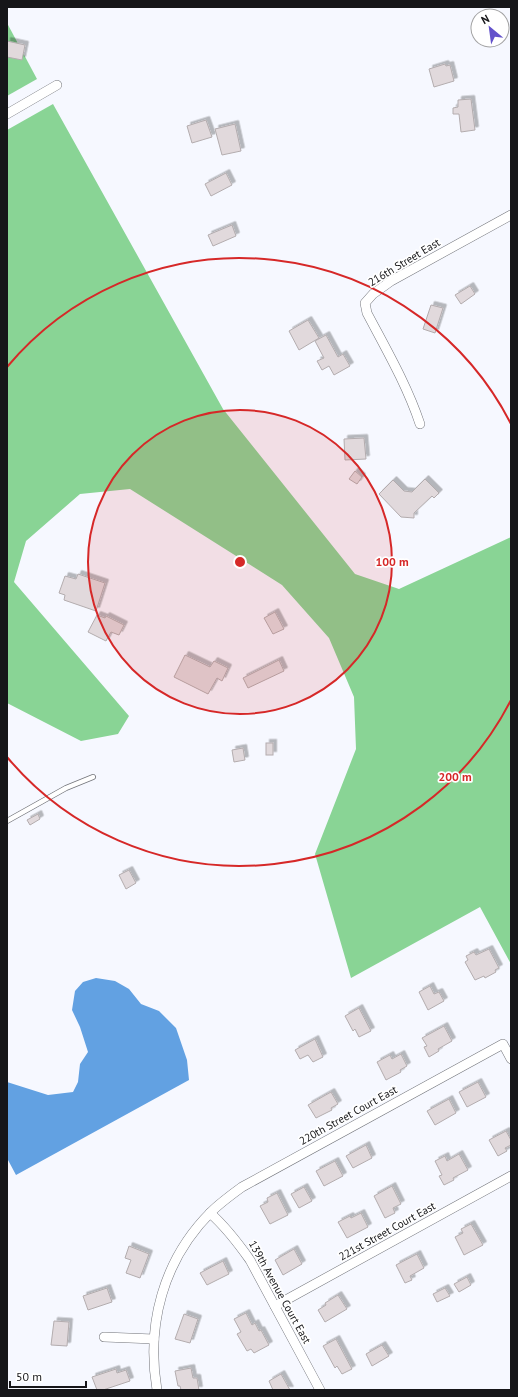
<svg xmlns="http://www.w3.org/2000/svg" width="518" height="1397" viewBox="0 0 518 1397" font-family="'PT Sans',sans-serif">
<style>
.forest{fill:#89d495}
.water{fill:#62a1e2}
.building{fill:#e1d9dc;stroke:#b3acae;filter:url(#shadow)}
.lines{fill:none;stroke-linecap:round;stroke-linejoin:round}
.service-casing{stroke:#72747a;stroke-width:6}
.minor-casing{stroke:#72747a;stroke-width:10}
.service{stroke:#fff;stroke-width:4.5}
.minor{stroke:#fff;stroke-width:9}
.ring{fill:none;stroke:#d62828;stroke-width:2}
.labels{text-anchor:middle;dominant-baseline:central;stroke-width:3.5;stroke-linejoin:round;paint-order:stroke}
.street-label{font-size:11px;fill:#161619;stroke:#fff}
.centre{fill:#d62828;stroke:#fff;stroke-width:2}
.ring-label{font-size:12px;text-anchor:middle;font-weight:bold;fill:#d62828;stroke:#fff;stroke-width:3.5;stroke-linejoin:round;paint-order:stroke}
</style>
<defs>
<filter id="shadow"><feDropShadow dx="3.5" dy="-3.5" stdDeviation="0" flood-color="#0004"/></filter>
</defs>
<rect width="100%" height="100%" fill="#f6f8ff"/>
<g class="forest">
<path d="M7 23 37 79 7 96Z"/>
<path d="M53 104 223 409 355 574 399 589 511 537V964L480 907 351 978 315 854 356 749 354 697 329 638 282 585 130 489 80 494 26 541 14 582 129 716 118 734 81 741 7 703V130Z"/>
</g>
<path class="water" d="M96 978 115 981 129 989 141 1004 159 1011 176 1028 187 1060 189 1080 16 1175 8 1160 7 1141V1082L48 1095 73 1092 78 1082 80 1064 88 1052 80 1027 72 1010 75 991 83 982Z"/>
<g class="building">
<path d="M7 41 25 45 22 60 7 57Z"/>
<path d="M445 64 446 66 450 65 454 81 434 87 429 69Z"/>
<path d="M471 99 475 130 461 132 459 114H453V108L458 107V100Z"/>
<path d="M206 120 212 137 192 143 187 126Z"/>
<path d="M235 124 241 151 222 155 215 129Z"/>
<path d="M226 173 232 185 211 196 205 184Z"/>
<path d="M232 225 236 236 213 246 208 235Z"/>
<path d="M470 286 475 294 461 304 455 295Z"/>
<path d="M431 305 443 308 435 333 423 329Z"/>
<path d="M308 320 319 338 299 350 289 331Z"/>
<path d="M326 335 338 357 343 354 350 366 334 375 329 366 322 370 317 361 324 358 315 341Z"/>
<path d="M364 438 366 459 345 460 344 439Z"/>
<path d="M355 471 362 477 357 484 349 479Z"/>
<path d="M425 479 439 493 434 498 432 496 414 513V518L401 517 379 494 393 480 404 491 412 492Z"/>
<path d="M78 574 105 583 96 611 64 600 65 595 59 593 65 576 76 579Z"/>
<path d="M275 612 284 629 273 634 264 618Z"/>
<path d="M97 615 105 618 106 616 124 625 119 635 111 632 106 641 88 632Z"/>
<path d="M185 655 210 667 214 661 228 668 222 681 217 678 208 694 174 677Z"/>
<path d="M279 660 284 671 248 688 243 678Z"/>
<rect x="266" y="743" width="7" height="12"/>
<path d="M243 748 245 760 234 762 232 750Z"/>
<path d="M38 814 40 819 30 825 27 820Z"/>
<path d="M129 870 136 883 126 889 119 875Z"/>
<path d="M489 949 499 968 495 970 496 972 485 978 484 976 475 980 465 962 468 960 466 956 474 952 476 955Z"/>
<path d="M430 986 434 994 439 992 444 1001 428 1010 419 992Z"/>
<path d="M359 1008 371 1031 359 1037 355 1029 353 1031 345 1016Z"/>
<path d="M444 1026 452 1041 438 1049 439 1051 429 1057 424 1047 427 1046 422 1038Z"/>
<path d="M315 1039 323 1057 313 1062 308 1055 300 1059 295 1050Z"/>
<path d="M401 1054 407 1066 400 1070 401 1072 386 1080 377 1062 390 1055 392 1059Z"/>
<path d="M478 1082 486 1097 467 1107 459 1092Z"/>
<path d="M331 1092 338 1104 331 1108 332 1110 316 1118 308 1105Z"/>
<path d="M449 1099 456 1113 435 1125 427 1111Z"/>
<path d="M506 1131 511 1140V1145L505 1148 507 1151 498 1156 489 1140Z"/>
<path d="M366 1145 372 1158 353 1168 346 1156Z"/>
<path d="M459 1154 468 1170 453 1178 454 1180 444 1185 439 1176 442 1175 435 1161 445 1156 447 1161Z"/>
<path d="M335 1161 343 1176 324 1186 316 1171Z"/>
<path d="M392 1186 401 1204 393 1208 395 1213 385 1218 374 1196Z"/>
<path d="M304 1187 312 1201 299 1208 291 1194Z"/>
<path d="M277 1193 288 1215 270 1224 260 1206 268 1202 267 1198Z"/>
<path d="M361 1213 368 1227 347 1238 338 1222 350 1216 351 1218Z"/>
<path d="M471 1224 483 1245 464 1255 455 1237 463 1233 461 1229Z"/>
<path d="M129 1246 149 1254 140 1278 126 1273 131 1260 125 1258Z"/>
<path d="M294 1249 302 1264 283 1275 275 1260Z"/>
<path d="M417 1254 424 1268 410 1276 412 1280 405 1283 396 1265Z"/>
<path d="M223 1261 229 1274 207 1285 200 1273Z"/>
<path d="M467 1277 471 1285 459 1292 454 1284Z"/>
<path d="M107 1288 112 1302 88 1310 83 1296Z"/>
<path d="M445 1288 450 1296 437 1302 433 1294Z"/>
<path d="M338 1295 347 1309 325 1322 318 1310 326 1305 325 1303Z"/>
<path d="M246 1313 252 1325 255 1323 259 1331 261 1330 269 1345 254 1353 251 1349 247 1351 237 1334 241 1332 234 1319Z"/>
<path d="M184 1314 198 1319 190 1343 175 1339Z"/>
<path d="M54 1321 69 1322 67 1346 51 1345Z"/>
<path d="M336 1339 352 1369 342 1374 337 1366 335 1368 323 1346Z"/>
<path d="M382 1345 389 1356 372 1366 366 1354Z"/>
<path d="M191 1368 193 1378H197L199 1390H181L180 1386H178L175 1371Z"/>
<path d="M116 1369 117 1373 126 1370 130 1381 103 1390H97L92 1377Z"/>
<path d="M281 1374 290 1390H273L269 1381Z"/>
</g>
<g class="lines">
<defs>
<path id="service" d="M7 821 66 788 93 777"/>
<g id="minor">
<path d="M7 114 57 85"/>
<path d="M420 424C407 385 386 349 367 313L365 303 373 294 391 281 511 215"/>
<path d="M210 1213C226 1227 238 1243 250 1260L320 1390"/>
<path d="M275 1306 511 1176"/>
<path d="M104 1337 154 1339"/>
<path d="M157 1390C146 1325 163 1260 211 1212 220 1203 231 1195 242 1187L503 1044 511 1059"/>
</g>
</defs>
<use href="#service" class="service-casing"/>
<use href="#minor" class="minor-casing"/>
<use href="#service" class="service"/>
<use href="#minor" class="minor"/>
</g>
<circle cx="240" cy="562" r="152" fill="#d62828" fill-opacity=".12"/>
<g class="ring">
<circle cx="240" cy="562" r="152"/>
<path d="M511 700A304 304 0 0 1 7 757M7 367A304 304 0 0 1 511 424"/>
</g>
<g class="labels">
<g class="street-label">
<text transform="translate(404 262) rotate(-31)">216th Street East</text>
<text transform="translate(348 1115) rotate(-29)">220th Street Court East</text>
<text transform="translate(387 1231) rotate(-29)">221st Street Court East</text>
<text transform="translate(280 1292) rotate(61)">139th Avenue Court East</text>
</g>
</g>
<circle cx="240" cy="562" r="6" class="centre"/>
<g class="ring-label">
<text x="392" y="566">100 m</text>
<text x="455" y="781">200 m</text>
</g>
<rect width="518" height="1397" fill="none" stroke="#161619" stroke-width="16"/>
<g transform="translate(490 28) rotate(331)"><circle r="19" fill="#ffffff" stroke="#a2a2a3"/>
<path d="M0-3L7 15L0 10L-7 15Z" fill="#6352cb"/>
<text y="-6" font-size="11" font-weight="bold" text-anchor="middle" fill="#161619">N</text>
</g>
<path d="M10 1381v6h76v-6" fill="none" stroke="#161619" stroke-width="2"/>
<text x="16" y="1381" font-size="12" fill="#161619" stroke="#ffffff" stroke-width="3" paint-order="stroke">50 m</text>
</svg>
